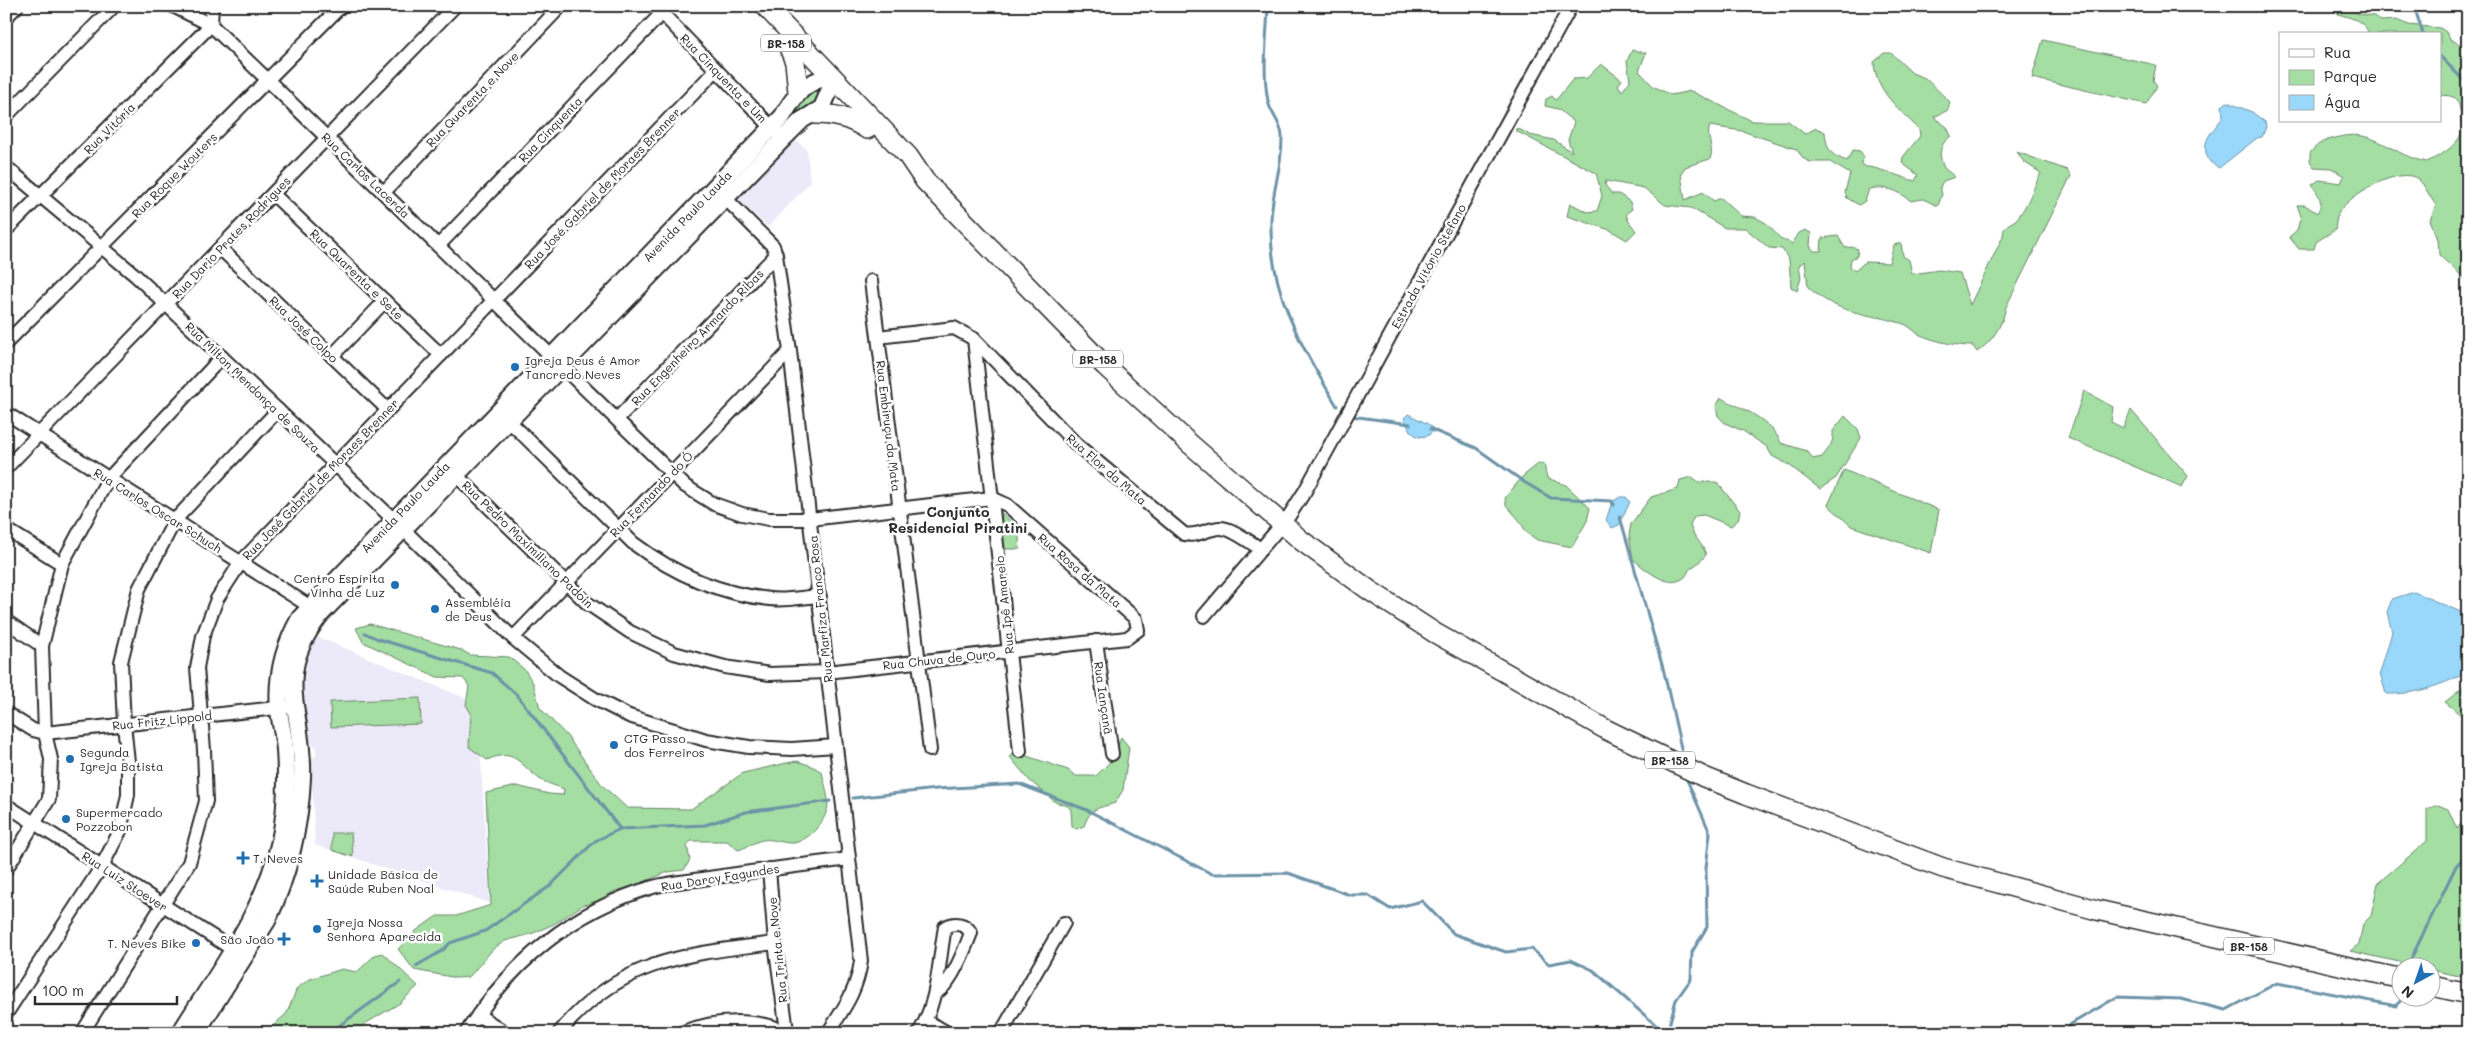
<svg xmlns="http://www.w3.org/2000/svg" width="2474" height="1039" viewBox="0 0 2474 1039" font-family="Mali,sans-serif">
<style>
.built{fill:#ece9f8}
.green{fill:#a4dea3;stroke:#688467}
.water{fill:#99d8fa;stroke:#6d93a7}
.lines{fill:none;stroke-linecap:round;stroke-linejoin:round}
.stream{stroke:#6d93a7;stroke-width:3}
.minor-casing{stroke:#2b2b2b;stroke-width:16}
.major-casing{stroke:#2b2b2b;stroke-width:20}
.highway-casing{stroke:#2b2b2b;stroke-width:22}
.minor{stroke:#fff;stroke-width:12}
.major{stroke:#fff;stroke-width:16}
.highway{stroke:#fff;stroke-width:19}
.poi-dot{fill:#1f6fb2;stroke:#fff;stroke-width:2}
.labels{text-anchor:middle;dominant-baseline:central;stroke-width:5;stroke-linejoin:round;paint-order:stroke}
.shield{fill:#fff;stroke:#6b6b6b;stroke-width:1}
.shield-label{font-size:11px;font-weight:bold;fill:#2b2b2b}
.street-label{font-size:12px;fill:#2b2b2b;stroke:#fff}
.poi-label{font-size:12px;fill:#2b2b2b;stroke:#fff;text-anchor:start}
.neighbourhood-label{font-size:14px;font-weight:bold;fill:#2b2b2b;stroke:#fff}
</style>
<rect width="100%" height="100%" fill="#fff"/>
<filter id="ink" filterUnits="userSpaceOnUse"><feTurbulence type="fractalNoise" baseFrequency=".02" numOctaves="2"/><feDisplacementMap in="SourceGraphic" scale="10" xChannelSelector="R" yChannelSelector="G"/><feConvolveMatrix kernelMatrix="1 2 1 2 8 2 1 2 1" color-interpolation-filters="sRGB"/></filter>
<g filter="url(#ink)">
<g class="built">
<path d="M795 139 807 150 810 182 768 227 738 200Z"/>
<path d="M315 636 477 703 490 903 315 845 311 758 316 757V747L309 742 302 682 307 654Z"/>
</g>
<g class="green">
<path d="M2337 6 2359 14 2374 16 2381 21 2396 20 2409 25 2440 28 2446 32 2450 39 2463 46 2468 58V288L2464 278 2439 255 2438 239 2430 220 2436 205C2430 198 2425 185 2418 179 2400 165 2346 196 2338 214 2336 219 2336 225 2335 230L2316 242 2314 249H2299L2289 237 2297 230 2301 216 2297 205H2305L2317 213C2324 202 2319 195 2312 185L2319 180 2341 183 2344 176 2331 168 2314 167 2310 161V153C2320 141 2324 141 2339 137 2376 128 2392 156 2427 162 2439 156 2457 147 2462 132 2462 129 2461 123 2461 120 2460 104 2458 93 2440 96V34H2369C2364 20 2351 18 2338 14Z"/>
<path d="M2043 40 2156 65 2153 80 2157 86 2146 104 2032 78Z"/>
<path d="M1632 50 1646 53 1639 71 1653 86 1671 95 1691 91 1752 121H1788L1805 134 1816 128 1825 132C1827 150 1830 155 1847 161L1853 150 1860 151 1864 157 1861 163 1866 167C1874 166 1903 178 1915 181L1918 175 1902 163 1903 157 1920 136 1919 129C1900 111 1875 90 1874 62L1884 53H1891L1912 73 1925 78 1950 102 1948 110 1934 117 1947 127 1951 136C1939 145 1938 154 1944 168L1955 177 1943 181 1940 187 1942 194 1938 206 1923 199 1911 201C1898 190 1886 186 1869 189L1865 201 1859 205 1847 198 1845 192 1850 174 1830 162H1810L1804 159 1796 149 1742 131 1710 126C1705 137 1715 148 1710 159L1685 167 1681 174 1685 200 1703 192 1714 201 1721 198 1741 216 1755 217 1766 223 1780 238 1792 244 1799 233 1805 230 1811 233 1810 246 1814 251H1821L1822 238 1838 236 1845 248 1851 247 1858 249 1857 256 1851 259 1850 266 1855 271 1865 262 1889 263 1894 245 1901 243 1903 256 1909 260 1912 274 1939 270 1960 273 1970 305 2003 236C2003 222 2013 225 2019 216 2028 204 2034 187 2041 173L2024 162 2017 152 2067 170 2071 176 2006 307C2002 326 1993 341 1977 352L1973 346C1957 346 1938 342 1923 336 1916 334 1911 327 1904 324 1866 312 1840 316 1808 287L1805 261 1799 265 1801 278 1797 291 1791 287 1789 260 1782 249 1769 248 1745 228H1725L1691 208 1665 205 1644 188 1606 181 1605 185 1612 194H1619L1630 202 1632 209 1626 214 1628 220 1636 231 1627 240 1610 230 1567 216 1570 203 1587 212 1597 211 1602 196 1596 173 1516 131 1517 128 1530 135 1554 140 1572 152 1568 140 1574 122 1558 109 1545 106 1546 99 1552 96 1556 100 1573 79 1587 78 1601 64 1622 80 1618 85 1622 91 1630 81 1627 61Z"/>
<path d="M823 86 815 107 792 119C791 100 808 92 823 86Z"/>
<path d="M2084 391 2113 407 2111 422 2123 428 2131 410 2188 476 2182 487 2068 438Z"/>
<path d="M1721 398C1743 409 1771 419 1781 443L1807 451 1813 459 1822 457C1829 448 1834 443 1833 431L1845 416 1858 429 1861 438 1836 478 1820 489 1789 465 1772 456 1767 447 1743 431 1725 423 1718 416 1716 406Z"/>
<path d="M1538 464H1544L1547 478 1566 485 1590 508 1587 521 1572 547 1537 540 1526 532 1520 521 1506 505 1505 498 1522 477Z"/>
<path d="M1844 470 1939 510 1931 553 1851 526 1828 505Z"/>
<path d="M1692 477 1699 482H1717L1740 511 1738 520 1731 526 1704 515 1695 516 1690 524C1692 537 1703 543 1706 555 1701 561 1697 564 1691 568 1688 570 1688 574 1685 577 1669 591 1645 569 1633 559L1629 535 1631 524 1651 497 1678 489 1680 480Z"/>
<path d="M999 511 1018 527 1020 549H1003Z"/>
<path d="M370 624 461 650 470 655 509 657 525 670 533 683 540 708 567 736 602 785 627 808 691 809 743 773 787 763 797 761 812 766 822 772C824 782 828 793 828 803 828 819 810 840 794 843 784 844 773 838 763 840 758 840 746 848 738 850L727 841H691L687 845 690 860 684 870 668 872 631 887 615 891 601 900 583 905 554 924 531 934 505 941 493 949 469 977 457 978 414 970 398 949 417 930 437 916H456L491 905 486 793 517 786 549 794 563 795 564 789C556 786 549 784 541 780 519 765 516 747 487 760L469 747 471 713 466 705 469 686 463 678 437 677 363 642 356 628Z"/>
<path d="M2468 684V721L2445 702Z"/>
<path d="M420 698 421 724 331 727 330 702Z"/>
<path d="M1121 737 1129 747 1123 790 1115 803C1097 809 1091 807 1084 826L1076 829 1072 826 1071 810 1068 806 1055 802 1029 780 1010 757 1012 753H1018L1068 770 1076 776H1096L1113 759Z"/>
<path d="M2438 805 2448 809 2457 829 2468 814V978L2432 970V966H2417L2350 951 2359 944 2363 924 2371 916 2378 883 2427 841V809Z"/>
<path d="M332 833H351L353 857 332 850Z"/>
<path d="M383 953 418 986 400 1003 363 1025 364 1033H265L287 1013 297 988 310 979 342 969 357 972 375 955Z"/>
</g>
<g class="water">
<path d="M2227 102 2252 112 2265 122 2266 127 2262 137 2257 138 2219 168 2210 162C2198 143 2212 132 2223 117L2222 106Z"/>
<path d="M1408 414 1428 424 1435 430 1427 436 1418 437 1410 431 1404 418Z"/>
<path d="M1620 497H1626L1630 502 1619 525 1612 528 1606 520 1612 502Z"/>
<path d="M2414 592 2468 615V672C2442 685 2415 695 2386 694L2380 673 2392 632 2387 612 2392 599Z"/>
</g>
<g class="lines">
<g class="stream">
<path d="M1268 6C1267 37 1262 71 1268 101 1270 113 1282 124 1282 136 1283 165 1271 194 1271 222 1269 293 1302 347 1337 406"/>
<path d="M2414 6 2423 34"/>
<path d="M2440 56 2468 85"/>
<path d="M1351 416 1410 424"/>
<path d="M1430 429 1476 448 1524 482 1551 498 1612 501 1614 505"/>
<path d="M1620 517 1664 672 1683 757"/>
<path d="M365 633 378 639 492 673 517 695 620 829"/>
<path d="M853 798 937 789 1019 784 1087 810 1212 874 1288 873 1350 895H1368L1390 909 1422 901 1454 934 1506 952 1532 949 1549 964 1571 960 1593 970 1665 1033"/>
<path d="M2409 963 2456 866 2468 853"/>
<path d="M416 966 442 951 450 943 485 931 550 886 595 841 620 829 705 825 746 812 830 801"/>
<path d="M329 1033 400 982"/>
<path d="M1667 1033 1676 1000 1691 979 1692 952 1707 927 1706 868 1710 833 1687 780"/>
<path d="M2065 1033 2071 1024 2117 997 2181 999 2226 1010 2277 983 2397 1006 2403 996"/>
</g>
<defs>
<g id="minor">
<path d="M173 6 211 25 685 486 714 504 742 514 769 519H810L992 498 1007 505 1136 619 1138 630 1127 638 827 672 770 674 725 667 674 653 630 632 587 603 451 470"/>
<path d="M655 6 777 133"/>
<path d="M6 17 17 6"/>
<path d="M6 116 114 6"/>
<path d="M6 167 135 275 393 519 513 638 559 676 595 699 629 716 706 740 749 747 792 749 836 746"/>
<path d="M384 192 561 6"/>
<path d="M719 192 773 246 776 255 790 351 861 961C857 991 844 1008 828 1033"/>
<path d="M273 194 441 355"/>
<path d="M6 230 211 25 212 6"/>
<path d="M439 245 662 13"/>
<path d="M220 248 388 410"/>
<path d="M871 281 930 750"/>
<path d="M878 337 954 328 974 339 1077 445 1184 534C1198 537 1206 529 1219 528 1232 527 1250 543 1261 549"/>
<path d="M974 339 1020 751"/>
<path d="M6 343 341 6"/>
<path d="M332 356 385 301"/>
<path d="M6 413 317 611"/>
<path d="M503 415 633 543C673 573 720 594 770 599 786 601 804 597 820 596"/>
<path d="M617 419 776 255"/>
<path d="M6 468 455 6"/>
<path d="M6 529 62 564"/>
<path d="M1204 616 1289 516 1305 491 1571 6"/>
<path d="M6 621 42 646"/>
<path d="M513 638 790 351"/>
<path d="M1096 641 1112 754"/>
<path d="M6 713 33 730 45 733 286 707"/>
<path d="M6 805 240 954"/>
<path d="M6 869 49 799 51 759 45 733 42 646 62 564 108 479 222 357"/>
<path d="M769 869 775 943 787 1031"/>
<path d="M6 1014 102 866 120 831 128 795V762L124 724 121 662 139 589 175 520 278 410"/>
<path d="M478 1015 506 1033"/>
<path d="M926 1021 948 1033"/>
<path d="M82 1033 189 863 206 801 204 750 197 668 203 636 217 599 241 562 716 70"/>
<path d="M466 1033C510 963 573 910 653 887 671 882 691 881 709 878 756 871 802 865 849 859"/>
<path d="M559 1033C620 959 686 954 775 943"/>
<path d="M681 1033C713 1019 757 1018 789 1033"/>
<path d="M919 1033C939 999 938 965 945 927 955 922 965 923 971 933 965 949 951 984 937 992"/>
<path d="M1001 1033 1064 923"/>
</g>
<g id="major">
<path d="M180 1033C218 972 264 913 280 841 286 813 287 779 285 750 284 736 280 723 279 709 276 676 284 646 300 618L782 117C793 100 799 86 821 79"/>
<path d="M196 1033 267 921C288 876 300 828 302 778 305 711 271 677 321 614L783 139 802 120 822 108 830 89"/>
</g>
<g id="highway">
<path d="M765 6 908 156 925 181 1105 366 1189 443 1302 541 1369 590 1435 633 1607 730 1704 777 1746 794 1943 868 2097 910 2402 979"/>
<path d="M788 45 795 62 798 92"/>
<path d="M815 114C835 114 850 118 867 129"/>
<path d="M2432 986 2468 994"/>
</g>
</defs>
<use href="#minor" class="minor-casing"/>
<use href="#major" class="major-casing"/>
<use href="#highway" class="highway-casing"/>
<use href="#minor" class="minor"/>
<use href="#major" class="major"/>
<use href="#highway" class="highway"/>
</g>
</g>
<g class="poi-dot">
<circle cx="515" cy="367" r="5"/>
<circle cx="395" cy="585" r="5"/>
<circle cx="435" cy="609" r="5"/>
<circle cx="614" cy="745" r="5"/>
<circle cx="70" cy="759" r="5"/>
<circle cx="66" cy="819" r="5"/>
<path d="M240.5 850.5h5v5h5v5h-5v5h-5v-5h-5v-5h5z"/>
<path d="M314.5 873.5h5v5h5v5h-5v5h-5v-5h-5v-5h5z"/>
<circle cx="317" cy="929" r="5"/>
<path d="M281.5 931.5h5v5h5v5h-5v5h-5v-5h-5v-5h5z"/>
<circle cx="196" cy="943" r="5"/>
</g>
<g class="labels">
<g class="shield">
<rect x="761" y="34.5" width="50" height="17" rx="4"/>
<rect x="1073" y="350.5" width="50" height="17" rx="4"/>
<rect x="1645" y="751.5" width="50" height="17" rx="4"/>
<rect x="2224" y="937.5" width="50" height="17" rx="4"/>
</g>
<g class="shield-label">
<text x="786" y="43">BR-158</text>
<text x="1098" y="359">BR-158</text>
<text x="1670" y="760">BR-158</text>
<text x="2249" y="946">BR-158</text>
</g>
<g class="street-label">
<text transform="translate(724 78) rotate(46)">Rua Cinquenta e Um</text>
<text transform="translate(472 99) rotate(-46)">Rua Quarenta e Nove</text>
<text transform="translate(109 128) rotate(-45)">Rua Vitória</text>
<text transform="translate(550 129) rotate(-46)">Rua Cinquenta</text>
<text transform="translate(174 175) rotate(-45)">Rua Roque Wouters</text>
<text transform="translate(366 175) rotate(44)">Rua Carlos Lacerda</text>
<text transform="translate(602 188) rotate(-46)">Rua José Gabriel de Moraes Brenner</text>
<text transform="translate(687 216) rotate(-46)">Avenida Paulo Lauda</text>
<text transform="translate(231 237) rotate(-46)">Rua Dario Prates Rodrigues</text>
<text transform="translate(1428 266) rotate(-61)">Estrada Vitório Stefano</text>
<text transform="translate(357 274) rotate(44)">Rua Quarenta e Sete</text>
<text transform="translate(304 329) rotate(44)">Rua José Colpo</text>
<text transform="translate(697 337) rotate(-46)">Rua Engenheiro Armando Ribas</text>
<text transform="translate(253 387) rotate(44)">Rua Milton Mendonça de Souza</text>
<text transform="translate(889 426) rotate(83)">Rua Embiruçu da Mata</text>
<text transform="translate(1107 469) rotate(41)">Rua Flor da Mata</text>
<text transform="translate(320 479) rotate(-46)">Rua José Gabriel de Moraes Brenner</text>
<text transform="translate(651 494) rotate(-46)">Rua Fernando do Ó</text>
<text transform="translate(405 507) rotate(-46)">Avenida Paulo Lauda</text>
<text transform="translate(158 510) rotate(32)">Rua Carlos Oscar Schuch</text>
<text transform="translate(528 544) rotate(44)">Rua Pedro Maximiliano Padoin</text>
<text transform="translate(1080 570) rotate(41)">Rua Rosa da Mata</text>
<text transform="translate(1004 605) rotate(-96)">Rua Ipê Amarelo</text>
<text transform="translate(820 609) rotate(-96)">Rua Marfiza Franco Rosa</text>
<text transform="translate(939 659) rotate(-6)">Rua Chuva de Ouro</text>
<text transform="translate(1104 698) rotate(82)">Rua Iançanã</text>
<text transform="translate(162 720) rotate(-6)">Rua Fritz Lippold</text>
<text transform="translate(720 877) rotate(-9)">Rua Darcy Fagundes</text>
<text transform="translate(125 881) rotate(33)">Rua Luiz Stoever</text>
<text transform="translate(777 950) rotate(-96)">Rua Trinta e Nove</text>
</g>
<g class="poi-label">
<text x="525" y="360">Igreja Deus é Amor<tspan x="525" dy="14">Tancredo Neves</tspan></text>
<text x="385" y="578" text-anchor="end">Centro Espírita<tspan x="385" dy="14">Vinha de Luz</tspan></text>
<text x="445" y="602">Assembléia<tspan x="445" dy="14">de Deus</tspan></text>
<text x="624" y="738">CTG Passo<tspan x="624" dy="14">dos Ferreiros</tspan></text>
<text x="80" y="752">Segunda<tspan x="80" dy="14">Igreja Batista</tspan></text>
<text x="76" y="812">Supermercado<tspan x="76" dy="14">Pozzobon</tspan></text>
<text x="253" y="858">T. Neves</text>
<text x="328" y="874">Unidade Básica de<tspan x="328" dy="14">Saúde Ruben Noal</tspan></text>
<text x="327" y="922">Igreja Nossa<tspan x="327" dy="14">Senhora Aparecida</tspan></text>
<text x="274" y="939" text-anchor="end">São João</text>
<text x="186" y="943" text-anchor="end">T. Neves Bike</text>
</g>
<g class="neighbourhood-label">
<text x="958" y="511">Conjunto<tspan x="958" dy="16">Residencial Piratini</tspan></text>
</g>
</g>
<rect width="2474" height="1039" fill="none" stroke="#fff" stroke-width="25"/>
<rect x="12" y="12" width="2449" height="1014" fill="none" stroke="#2b2b2b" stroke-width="2" filter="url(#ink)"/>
<rect x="2279" y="32" width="162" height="90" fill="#ffffff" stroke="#aaaaaa"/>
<rect x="2289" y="49" width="25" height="8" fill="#ffffff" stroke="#aaaaaa"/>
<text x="2324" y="58" font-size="15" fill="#2b2b2b">Rua</text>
<rect x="2289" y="70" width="25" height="15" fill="#a4dea3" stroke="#aaaaaa"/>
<text x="2324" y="82" font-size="15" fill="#2b2b2b">Parque</text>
<rect x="2289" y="95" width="25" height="15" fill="#99d8fa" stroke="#aaaaaa"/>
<text x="2324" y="108" font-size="15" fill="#2b2b2b">Água</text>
<g transform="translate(2416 982) rotate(220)"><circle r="24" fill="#ffffff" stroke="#aaaaaa"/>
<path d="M0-4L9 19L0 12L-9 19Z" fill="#1f6fb2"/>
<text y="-8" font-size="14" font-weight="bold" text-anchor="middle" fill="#2b2b2b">N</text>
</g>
<path d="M35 996v8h142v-8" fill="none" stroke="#2b2b2b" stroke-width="2.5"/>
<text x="42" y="996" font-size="15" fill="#2b2b2b" stroke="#ffffff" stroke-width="4" paint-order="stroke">100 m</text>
</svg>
